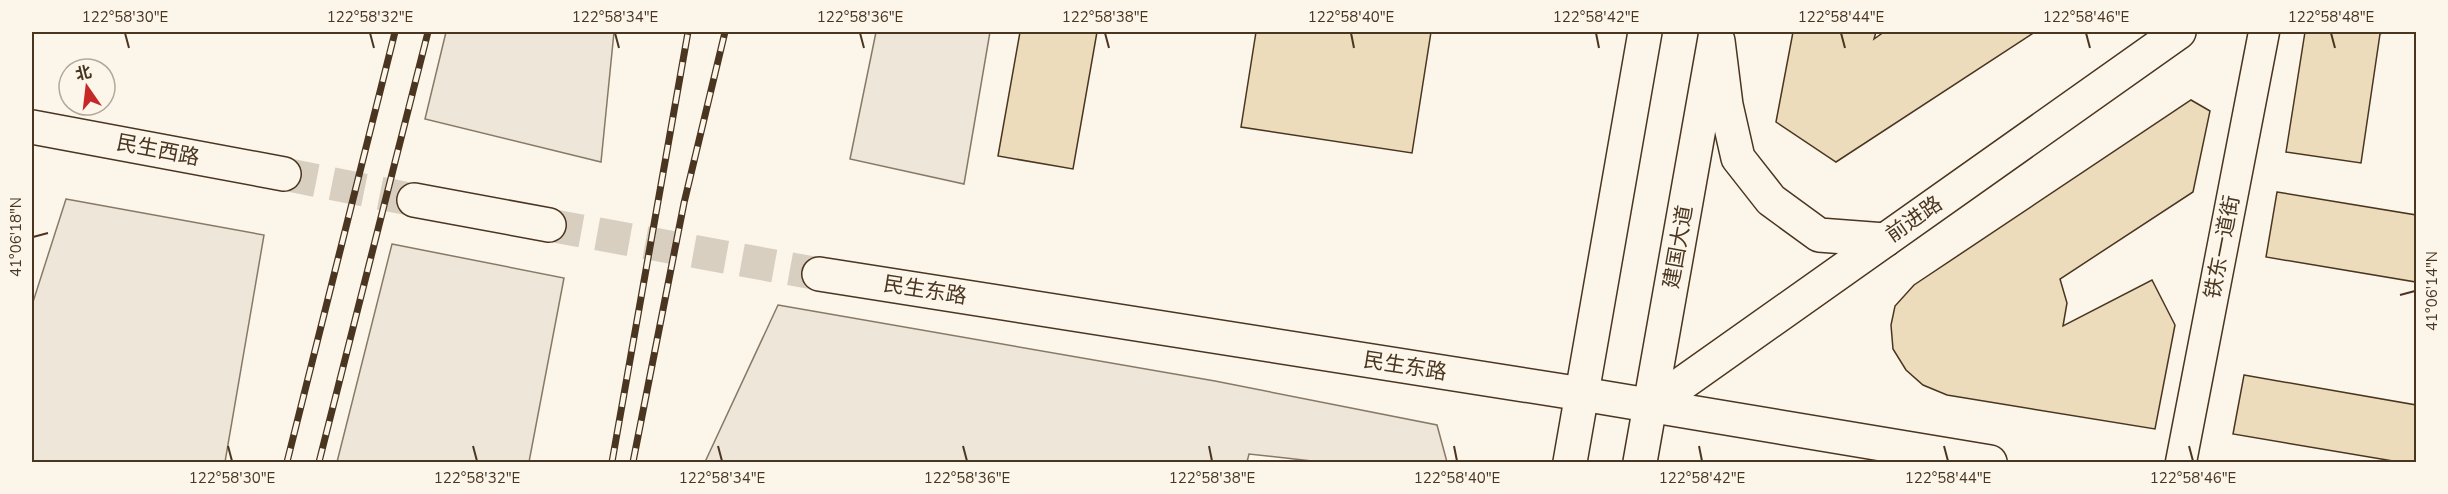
<svg xmlns="http://www.w3.org/2000/svg" width="2448" height="494" viewBox="0 0 2448 494" font-family="'Nunito Sans','Noto Sans SC',sans-serif">
<style>
.green{fill:#ede6d9;stroke:#887966;stroke-width:1.5}
.building{fill:#ecdcbc;stroke:#4a3520;stroke-width:1.5}
.lines{fill:none;stroke-linecap:round;stroke-linejoin:round}
.secondary-tunnel{stroke:#d8cfc1;stroke-width:33;stroke-dasharray:33 16;stroke-linecap:butt}
.minor-casing{stroke:#4a3520;stroke-width:33}
.secondary-casing{stroke:#4a3520;stroke-width:36}
.trunk-casing{stroke:#4a3520;stroke-width:36}
.minor{stroke:#fbf6e9;stroke-width:30}
.secondary{stroke:#fbf6e9;stroke-width:33}
.trunk{stroke:#fbf6e9;stroke-width:33}
.rail-casing{stroke:#4a3520;stroke-width:7}
.rail{stroke:#fbf6e9;stroke-width:4.5;stroke-dasharray:14;stroke-linecap:butt}
.ticks{fill:none;stroke:#4a3520;stroke-width:2}
.labels{text-anchor:middle;dominant-baseline:central;stroke-width:4.5;stroke-linejoin:round;paint-order:stroke}
.street-label{font-size:21px;fill:#4a3520;stroke:#fbf6e9}
.neatline{fill:none;stroke:#4a3520;stroke-width:2}
.ticks-label{font-size:15px;text-anchor:middle;fill:#4a3520}
</style>
<rect width="100%" height="100%" fill="#fbf6e9"/>
<g class="green">
<path d="M446 32H614L601 162 425 119Z"/>
<path d="M876 32H990L964 184 850 159Z"/>
<path d="M66 199 264 235 225 462H32V305Z"/>
<path d="M392 244 564 278 529 462H337Z"/>
<path d="M778 305 1215 381 1437 425 1447 462H1321L1249 454 1247 462H705Z"/>
</g>
<g class="building">
<path d="M1020 32H1097L1073 169 998 156Z"/>
<path d="M1256 32H1431L1412 153 1241 127Z"/>
<path d="M1793 32H1876L1874 39 1884 32H2035L1836 162 1776 122Z"/>
<path d="M2305 32H2384L2380 34 2361 163 2286 152Z"/>
<path d="M2191 100 2210 111 2193 192 2060 279 2067 303 2063 326 2152 280 2175 325 2155 429 1947 395 1923 385 1906 370 1893 349 1891 325 1895 306 1914 285Z"/>
<path d="M2277 192 2416 215V282L2266 257Z"/>
<path d="M2244 375 2416 405V462H2399L2233 434Z"/>
</g>
<g class="lines">
<g class="secondary-tunnel">
<path d="M284 174 414 200"/>
<path d="M549 225 819 274"/>
</g>
<defs>
<path id="minor" d="M2181 462 2264 32"/>
<g id="secondary">
<path d="M1718 41 1726 105 1738 158 1771 200 1819 235 1885 240"/>
<path d="M32 127 284 174"/>
<path d="M414 200 549 225"/>
<path d="M819 274 1582 394 1990 462"/>
<path d="M1649 407 2179 32"/>
</g>
<g id="trunk">
<path d="M1570 462 1645 32"/>
<path d="M1640 462 1716 32"/>
</g>
</defs>
<use href="#minor" class="minor-casing"/>
<use href="#secondary" class="secondary-casing"/>
<use href="#trunk" class="trunk-casing"/>
<use href="#minor" class="minor"/>
<use href="#secondary" class="secondary"/>
<use href="#trunk" class="trunk"/>
<defs>
<g id="rail">
<path d="M287 462 395 32"/>
<path d="M319 462 428 32"/>
<path d="M612 462 688 32"/>
<path d="M633 462 684 203 725 32"/>
</g>
</defs>
<use href="#rail" class="rail-casing"/>
<use href="#rail" class="rail"/>
</g>
<path class="ticks" d="M125 33 129 48M370 33 374 48M615 33 619 48M860 33 864 48M1105 33 1109 48M1351 33 1354 48M1596 33 1599 48M1841 33 1845 48M2086 33 2090 48M2331 33 2335 48M33 237 48 233M2400 295 2415 291M228 446 232 461M473 446 477 461M718 446 722 461M963 446 967 461M1209 446 1212 461M1454 446 1457 461M1699 446 1702 461M1944 446 1948 461M2189 446 2193 461"/>
<g class="labels">
<g class="street-label">
<text transform="translate(158 150) rotate(11)">民生西路</text>
<text transform="translate(1914 219) rotate(-35)">前进路</text>
<text transform="translate(1678 247) rotate(-80)">建国大道</text>
<text transform="translate(2222 247) rotate(-79)">铁东一道街</text>
<text transform="translate(925 290) rotate(9)">民生东路</text>
<text transform="translate(1405 366) rotate(9)">民生东路</text>
</g>
</g>
<rect width="2448" height="494" fill="none" stroke="#fbf6e9" stroke-width="66"/>
<g transform="translate(87 87) rotate(346)"><circle r="28" fill="#fbf6e9" stroke="#b4a999" stroke-width="1.5"/>
<path d="M0-4.5L10 22L0 15L-10 22Z" fill="#c62828"/>
<text y="-9" font-size="16" font-weight="bold" text-anchor="middle" fill="#4a3520">北</text>
</g>
<rect x="33" y="33" width="2382" height="428" class="neatline"/>
<g class="ticks-label">
<text x="125" y="22">122°58'30"E</text>
<text x="370" y="22">122°58'32"E</text>
<text x="615" y="22">122°58'34"E</text>
<text x="860" y="22">122°58'36"E</text>
<text x="1105" y="22">122°58'38"E</text>
<text x="1351" y="22">122°58'40"E</text>
<text x="1596" y="22">122°58'42"E</text>
<text x="1841" y="22">122°58'44"E</text>
<text x="2086" y="22">122°58'46"E</text>
<text x="2331" y="22">122°58'48"E</text>
<text transform="translate(16 237) rotate(-90)" y="5">41°06'18"N</text>
<text transform="translate(2432 291) rotate(-90)" y="5">41°06'14"N</text>
<text x="232" y="483">122°58'30"E</text>
<text x="477" y="483">122°58'32"E</text>
<text x="722" y="483">122°58'34"E</text>
<text x="967" y="483">122°58'36"E</text>
<text x="1212" y="483">122°58'38"E</text>
<text x="1457" y="483">122°58'40"E</text>
<text x="1702" y="483">122°58'42"E</text>
<text x="1948" y="483">122°58'44"E</text>
<text x="2193" y="483">122°58'46"E</text>
</g>
</svg>
